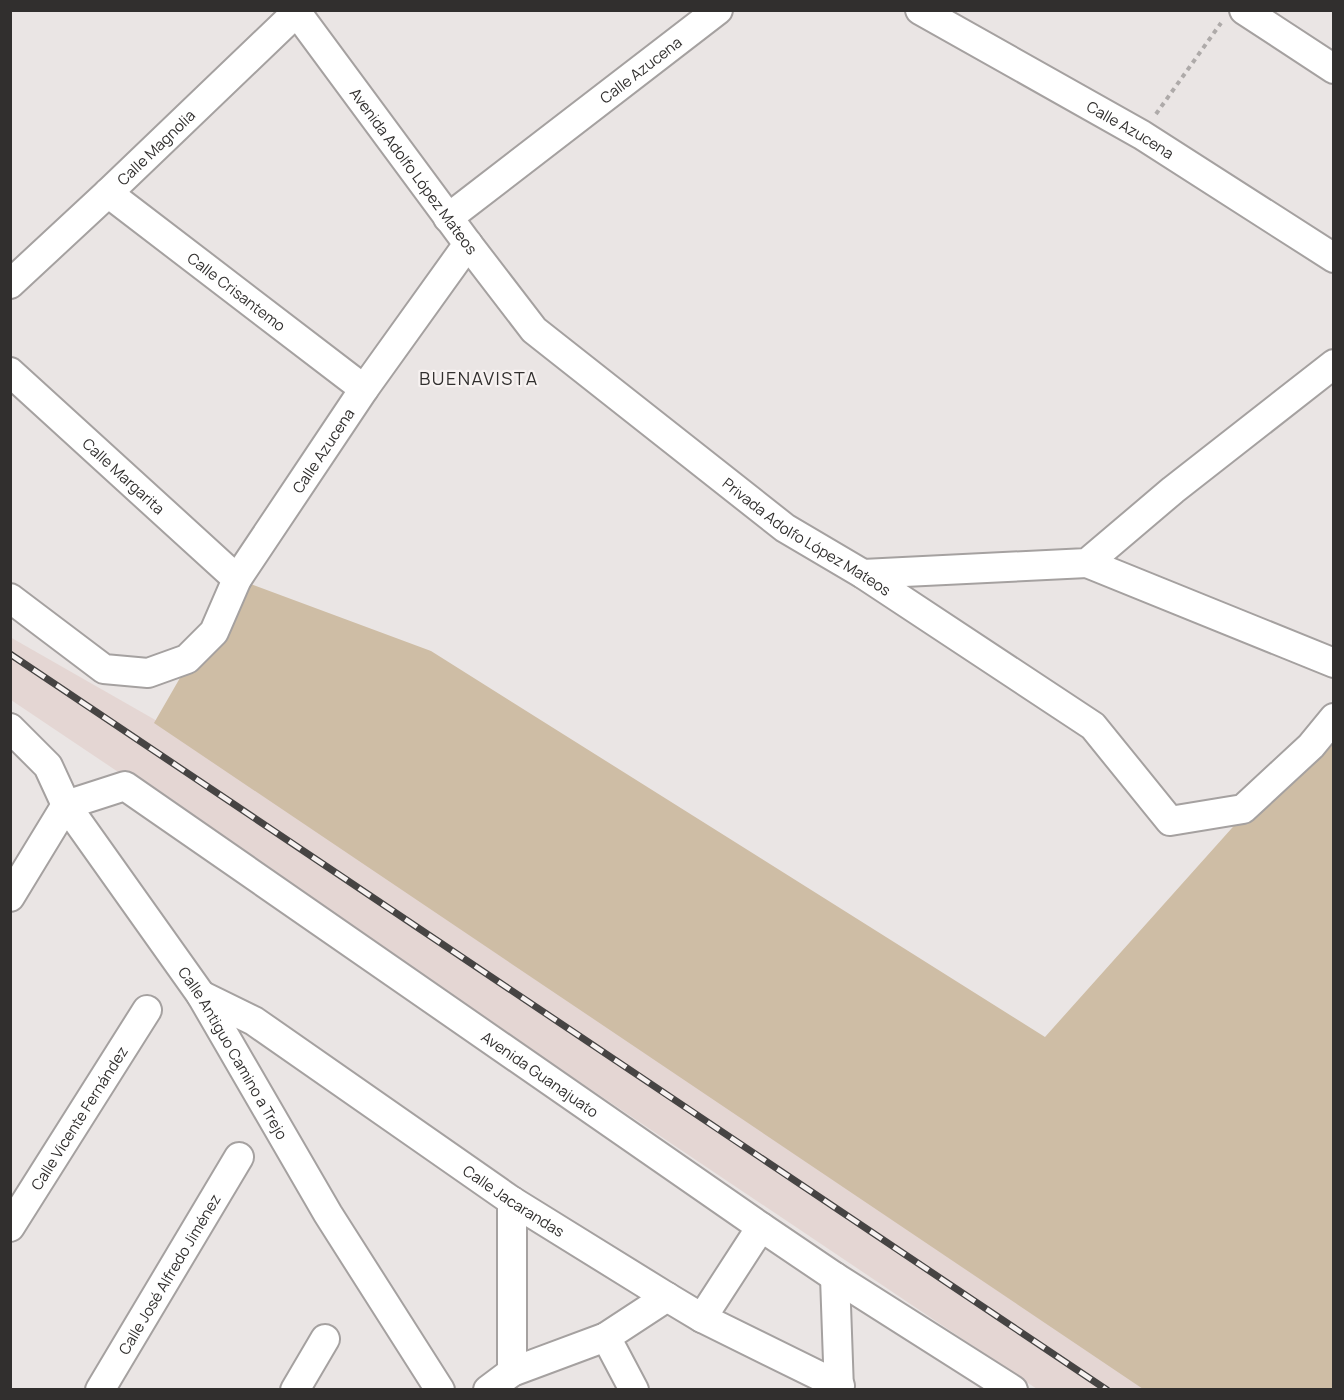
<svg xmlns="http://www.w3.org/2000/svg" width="1344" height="1400" viewBox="0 0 1344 1400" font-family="Manrope,sans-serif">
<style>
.built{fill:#e4d6d3}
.green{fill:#cebda5}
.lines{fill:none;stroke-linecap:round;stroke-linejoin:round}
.minor-casing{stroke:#a5a1a0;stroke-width:32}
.path{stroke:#aeaaa9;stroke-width:4;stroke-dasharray:4.5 4.5;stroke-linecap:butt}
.minor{stroke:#fff;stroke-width:28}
.rail-casing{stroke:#464443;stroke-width:7}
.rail{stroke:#f7f2f1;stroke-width:4.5;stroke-dasharray:14;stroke-linecap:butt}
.labels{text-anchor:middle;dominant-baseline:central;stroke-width:4.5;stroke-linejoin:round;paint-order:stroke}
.street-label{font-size:15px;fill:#312f2e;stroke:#f7f2f1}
.quarter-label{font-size:18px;letter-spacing:1.5px;fill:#312f2e;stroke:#f7f2f1}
</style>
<rect width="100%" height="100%" fill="#eae5e4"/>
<path class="built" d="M10 637 243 770 1170 1389H1037L11 700Z"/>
<path class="green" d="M237 579 431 651 1045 1037 1333 715V1389H1143L154 723Z"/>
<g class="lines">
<defs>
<g id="minor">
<path id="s1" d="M295 10 468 244 534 330 785 528 863 574 1093 726 1170 821 1243 809 1311 746 1334 718"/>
<path id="s2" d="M920 10 1142 135 1334 258"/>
<path d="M1244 10 1334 69"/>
<path id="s3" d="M108 193 364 389"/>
<path id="s4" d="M448 218 718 10"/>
<path id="s5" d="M10 284 108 193 299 10"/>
<path id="s6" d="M10 372 237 579"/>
<path d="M1087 563 1334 663"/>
<path d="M863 574 1087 563 1173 490 1334 364"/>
<path id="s7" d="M10 598 104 669 148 673 187 659 214 632 237 579 364 389 468 244"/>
<path id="s8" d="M10 728 48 766 66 805 201 995 328 1214 440 1390"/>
<path id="s9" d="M10 897 66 805 125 786 761 1227 835 1277 1013 1390"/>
<path id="s10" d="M201 995 254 1021 512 1201 667 1297 702 1318 840 1386"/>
<path id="s11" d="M10 1227 147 1010"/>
<path d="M835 1277 839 1390"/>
<path d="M702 1318 761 1227"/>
<path d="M606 1337 634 1390"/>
<path d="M512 1372V1201"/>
<path id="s12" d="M100 1390 239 1157"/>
<path d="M295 1390 325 1339"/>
<path d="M488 1390 512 1372 606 1337 667 1297"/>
</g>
</defs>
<use href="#minor" class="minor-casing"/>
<path class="path" d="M1156 114 1221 23"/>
<use href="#minor" class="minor"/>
<defs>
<path id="rail" d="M10 654 1107 1390"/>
</defs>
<use href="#rail" class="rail-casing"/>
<use href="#rail" class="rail"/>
</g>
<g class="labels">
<g class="street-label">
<text stroke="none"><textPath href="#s4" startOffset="243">Calle Azucena</textPath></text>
<text stroke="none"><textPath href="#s2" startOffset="242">Calle Azucena</textPath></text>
<text stroke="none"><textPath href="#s5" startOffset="200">Calle Magnolia</textPath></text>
<text stroke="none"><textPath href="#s1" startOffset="200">Avenida Adolfo López Mateos</textPath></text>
<text stroke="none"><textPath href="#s3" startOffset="162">Calle Crisantemo</textPath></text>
<text stroke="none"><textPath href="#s7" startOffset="454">Calle Azucena</textPath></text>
<text stroke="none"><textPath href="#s6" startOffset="154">Calle Margarita</textPath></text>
<text stroke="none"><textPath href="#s1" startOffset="742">Privada Adolfo López Mateos</textPath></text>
<text stroke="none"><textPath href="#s8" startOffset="396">Calle Antiguo Camino a Trejo</textPath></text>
<text stroke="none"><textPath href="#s9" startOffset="675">Avenida Guanajuato</textPath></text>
<text stroke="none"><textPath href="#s11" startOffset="129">Calle Vicente Fernández</textPath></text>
<text stroke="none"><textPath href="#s10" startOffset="375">Calle Jacarandas</textPath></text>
<text stroke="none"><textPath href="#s12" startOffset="135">Calle José Alfredo Jiménez</textPath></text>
</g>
<g class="quarter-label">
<text x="479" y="378">BUENAVISTA</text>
</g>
</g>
<rect width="1344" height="1400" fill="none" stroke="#312f2e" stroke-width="24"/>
</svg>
